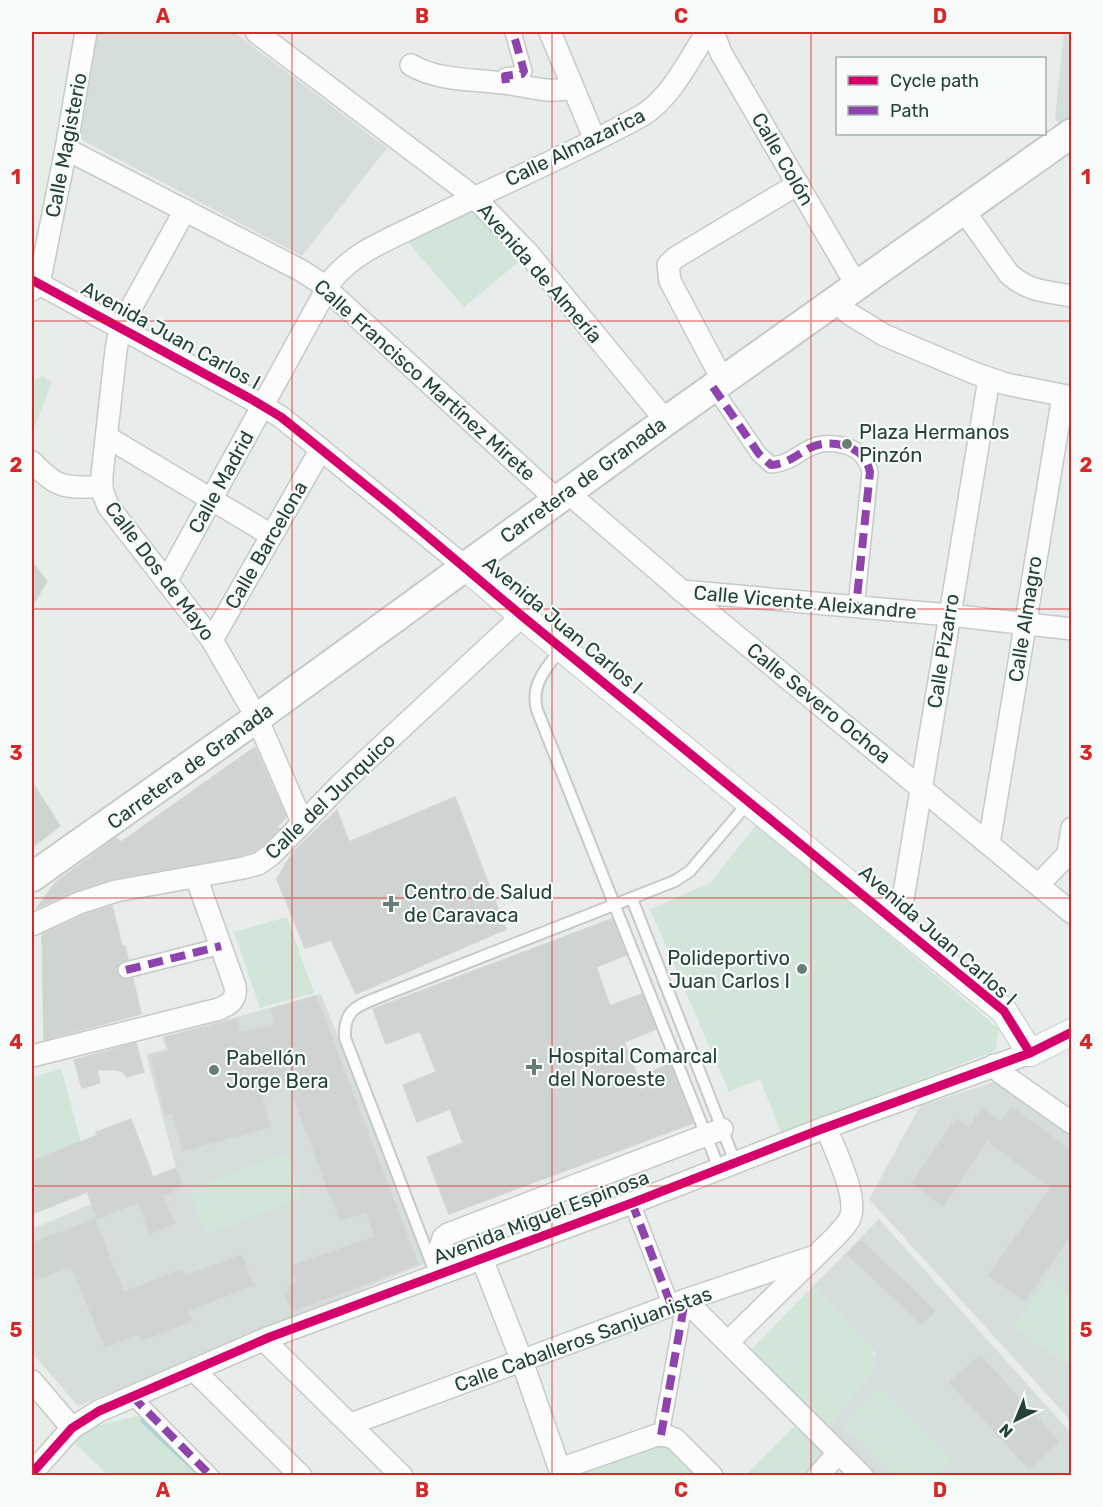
<svg xmlns="http://www.w3.org/2000/svg" width="1103" height="1507" viewBox="0 0 1103 1507" font-family="Rubik,sans-serif">
<style>
.built{fill:#d6dedb}
.green{fill:#d1e6d8}
.lines{fill:none;stroke-linecap:round;stroke-linejoin:round}
.stream{stroke:#a9d4db;stroke-width:5}
.building{fill:#cfd4d2;stroke:#d1d6d4;stroke-width:1.5}
.service-casing{stroke:#c5cac8;stroke-width:14}
.pedestrian-casing{stroke:#c5cac8;stroke-width:18}
.minor-casing{stroke:#c5cac8;stroke-width:24}
.tertiary-casing{stroke:#c5cac8;stroke-width:28}
.secondary-casing{stroke:#c3cbc8;stroke-width:32}
.service{stroke:#fcfcfc;stroke-width:10}
.pedestrian{stroke:#fcfcfc;stroke-width:15}
.minor{stroke:#fcfcfc;stroke-width:21}
.tertiary{stroke:#fcfcfc;stroke-width:26}
.secondary{stroke:#fcfcfc;stroke-width:28}
.quiet{stroke:#8e44ad;stroke-width:8;stroke-dasharray:15 8;stroke-linecap:butt}
.cycleway-casing{stroke:#f7fbf9;stroke-width:13}
.cycleway{stroke:#d6006c;stroke-width:9}
.grid{fill:none;stroke:#d62828;stroke-width:1.5;stroke-opacity:0.55}
.poi-dot{fill:#697e78;stroke:#f7fbf9;stroke-width:2}
.labels{text-anchor:middle;dominant-baseline:central;stroke-width:4.5;stroke-linejoin:round;paint-order:stroke}
.street-label{font-size:20px;fill:#24423a;stroke:#f7fbf9}
.poi-label{font-size:20px;fill:#24423a;stroke:#f7fbf9;text-anchor:start}
.neatline{fill:none;stroke:#d62828;stroke-width:2}
.grid-label{font-size:20px;text-anchor:middle;font-weight:bold;fill:#d62828}
</style>
<rect width="100%" height="100%" fill="#e8edeb"/>
<g class="built">
<path d="M97 32H234L387 148 302 256 80 139Z"/>
<path d="M1064 32H1071V122L1062 128 1055 118Z"/>
<path d="M321 994 427 1263 78 1406 32 1353V1229L176 1168 146 1054 166 1049 162 1037Z"/>
<path d="M1000 1080 1071 1131V1421L869 1199 920 1106Z"/>
<path d="M879 1219 1071 1433V1475H874L827 1429 872 1372 875 1353 813 1286Z"/>
</g>
<g class="green">
<path d="M469 207 521 260 464 307 404 238Z"/>
<path d="M42 376 52 382 32 434V382Z"/>
<path d="M757 824 999 1029 995 1051 781 1133 760 1079 729 1092 650 909 710 883Z"/>
<path d="M287 917 314 993 260 1008 234 932Z"/>
<path d="M61 1068 81 1142 32 1161V1078Z"/>
<path d="M286 1153 303 1197 206 1234 189 1190Z"/>
<path d="M1048 1278 1071 1294V1367L1014 1328Z"/>
<path d="M813 1286 867 1343C875 1354 877 1359 872 1372L827 1429 748 1353Z"/>
<path d="M879 1388 952 1459 936 1475H895L843 1425Z"/>
<path d="M148 1413 211 1475H108L73 1442 85 1429Z"/>
<path d="M795 1426 823 1451V1457L807 1475 745 1476Z"/>
<path d="M661 1441 668 1443 700 1475 580 1476 577 1470Z"/>
</g>
<g class="lines">
<path class="stream" d="M143 1421 195 1470"/>
</g>
<g class="building">
<path d="M32 562 47 581 32 606Z"/>
<path d="M255 747 286 817 278 826 279 829 263 845 253 852 240 856 112 879 75 891 37 908 55 883 116 838 121 842Z"/>
<path d="M32 782 60 826 32 847Z"/>
<path d="M455 797 506 929 356 994 331 940 305 948 277 879 293 852 337 810 349 842Z"/>
<path d="M112 906 122 946H125L128 959 119 963 117 973 123 979 133 978 141 1014 44 1040 42 934 84 915Z"/>
<path d="M612 919 626 955 596 967 610 1006 642 994 656 1029 624 1042 638 1077 670 1064 693 1123 449 1214 427 1157 463 1143 450 1109 417 1122 403 1085 436 1072 420 1031 386 1044 373 1009Z"/>
<path d="M316 996 418 1264 293 1311 285 1295 290 1293 288 1286 297 1282 291 1266 375 1237 366 1212 340 1221 288 1082 260 1089 270 1127 182 1151 173 1113 165 1115 151 1056 169 1051 165 1037 237 1019 240 1032 275 1025 271 1009Z"/>
<path d="M136 1043 144 1072 127 1077 123 1072 116 1070H97L100 1083 82 1088 74 1060Z"/>
<path d="M1012 1107 1071 1151V1234L1025 1301 988 1276 1051 1187 987 1141 943 1206 912 1183 956 1119 969 1128 982 1108 1001 1122Z"/>
<path d="M131 1119 153 1177 176 1168 182 1186 163 1196 175 1223 150 1234 138 1202 97 1219 87 1192 32 1214V1161L98 1135 96 1132Z"/>
<path d="M95 1219 123 1292 182 1270 185 1276 242 1255 253 1285 188 1311 192 1321 141 1341 138 1334 105 1347 71 1266 32 1281V1243Z"/>
<path d="M861 1240 935 1311 922 1325 847 1254Z"/>
<path d="M980 1355 1059 1442 1029 1469 950 1383Z"/>
</g>
<g class="lines">
<defs>
<g id="service">
<path d="M562 648C547 667 530 684 537 710L719 1168"/>
<path d="M632 899 735 1162"/>
<path d="M436 1275 345 1038C344 1010 355 1007 379 997L675 881 690 871 749 802"/>
</g>
<g id="pedestrian">
<path d="M506 83 505 76 522 74 524 71 513 32"/>
<path d="M713 387 759 454 771 465C801 463 806 435 846 446 859 450 867 459 870 472L856 607"/>
<path d="M126 970 221 946"/>
<path d="M632 1203 671 1305"/>
<path d="M132 1396 211 1476"/>
<path d="M661 1435 685 1300"/>
</g>
<g id="minor">
<path d="M256 32 474 197 528 253 666 421"/>
<path d="M550 32 595 140"/>
<path d="M713 32 721 53 857 286"/>
<path d="M411 65C439 81 472 79 503 83 531 86 543 94 573 88"/>
<path d="M66 149 302 271 319 282 556 499"/>
<path d="M185 210 120 328 116 350 102 475V490L108 506 212 640 257 718 302 822"/>
<path d="M964 211 1009 274C1029 292 1046 291 1072 296"/>
<path d="M32 280 251 399 281 417 464 566"/>
<path d="M32 290 39 284 66 149 86 32"/>
<path d="M837 300 848 313 884 335 974 373 1006 384 1072 397"/>
<path d="M723 381 670 281 668 265 675 258 798 184"/>
<path d="M107 437 271 535"/>
<path d="M32 462C59 490 64 487 102 487"/>
<path d="M567 492 682 591 1072 913"/>
<path d="M167 580 331 281C355 250 397 236 432 218 502 184 574 153 643 115 673 95 688 61 707 32"/>
<path d="M682 591 949 615 1072 629"/>
<path d="M212 640 321 449"/>
<path d="M989 844 1063 396"/>
<path d="M1068 853 1072 828"/>
<path d="M1038 885 1072 850"/>
<path d="M899 923 989 379"/>
<path d="M32 925 79 903 116 891 243 868 258 864 271 855 342 783 522 616"/>
<path d="M32 1056 219 1009C231 1004 237 999 235 986L196 877"/>
<path d="M994 1065 1001 1073 1072 1123"/>
<path d="M482 1259 522 1361 562 1476"/>
<path d="M447 1271 439 1251 443 1238 448 1234 722 1129"/>
<path d="M685 1300 862 1476"/>
<path d="M264 1340 402 1476"/>
<path d="M728 1342 835 1237C840 1231 847 1225 850 1218 859 1197 834 1149 826 1127"/>
<path d="M194 1370 301 1476"/>
<path d="M32 1381 72 1428"/>
<path d="M351 1424 685 1300 815 1256"/>
<path d="M560 1469 657 1435 667 1436 675 1439 712 1476"/>
<path d="M32 1473 72 1428 99 1411 270 1337 632 1203 819 1130 1030 1053"/>
<path d="M818 1476 838 1453"/>
</g>
<path id="tertiary" d="M464 566 522 616 1004 1011 1030 1053 1072 1032"/>
<path id="secondary" d="M32 877 257 718 666 421 1072 133"/>
</defs>
<use href="#service" class="service-casing"/>
<use href="#pedestrian" class="pedestrian-casing"/>
<use href="#minor" class="minor-casing"/>
<use href="#tertiary" class="tertiary-casing"/>
<use href="#secondary" class="secondary-casing"/>
<use href="#service" class="service"/>
<use href="#pedestrian" class="pedestrian"/>
<use href="#minor" class="minor"/>
<use href="#tertiary" class="tertiary"/>
<use href="#secondary" class="secondary"/>
<g class="quiet">
<path d="M506 83 505 76 522 74 524 71 513 32"/>
<path d="M713 387 759 454 771 465C801 463 806 435 846 446 859 450 867 459 870 472L856 607"/>
<path d="M126 970 221 946"/>
<path d="M632 1203 671 1305"/>
<path d="M132 1396 211 1476"/>
<path d="M661 1435 685 1300"/>
</g>
<defs>
<g id="cycleway">
<path d="M32 280 251 399 281 417 394 508 522 616 1004 1011 1030 1053"/>
<path d="M32 1473 72 1428 99 1411 270 1337 632 1203 819 1130 1030 1053 1072 1032"/>
</g>
</defs>
<use href="#cycleway" class="cycleway-casing"/>
<use href="#cycleway" class="cycleway"/>
</g>
<path class="grid" d="M292 32V1476M552 32V1476M811 32V1476M32 321H1072M32 609H1072M32 898H1072M32 1186H1072"/>
<g class="poi-dot">
<circle cx="847" cy="444" r="6"/>
<path d="M388 895h6v6h6v6h-6v6h-6v-6h-6v-6h6z"/>
<circle cx="802" cy="969" r="6"/>
<path d="M531 1058h6v6h6v6h-6v6h-6v-6h-6v-6h6z"/>
<circle cx="214" cy="1070" r="6"/>
</g>
<g class="labels">
<g class="street-label">
<text transform="translate(66 145) rotate(-79)">Calle Magisterio</text>
<text transform="translate(575 147) rotate(-26)">Calle Almazarica</text>
<text transform="translate(783 159) rotate(60)">Calle Colón</text>
<text transform="translate(540 273) rotate(49)">Avenida de Almería</text>
<text transform="translate(171 335) rotate(29)">Avenida Juan Carlos I</text>
<text transform="translate(425 380) rotate(42)">Calle Francisco Martínez Mirete</text>
<text transform="translate(583 480) rotate(-36)">Carretera de Granada</text>
<text transform="translate(221 482) rotate(-61)">Calle Madrid</text>
<text transform="translate(266 545) rotate(-60)">Calle Barcelona</text>
<text transform="translate(160 571) rotate(53)">Calle Dos de Mayo</text>
<text transform="translate(805 602) rotate(5)">Calle Vicente Aleixandre</text>
<text transform="translate(1025 619) rotate(-81)">Calle Almagro</text>
<text transform="translate(563 625) rotate(40)">Avenida Juan Carlos I</text>
<text transform="translate(943 651) rotate(-81)">Calle Pizarro</text>
<text transform="translate(819 703) rotate(39)">Calle Severo Ochoa</text>
<text transform="translate(190 766) rotate(-36)">Carretera de Granada</text>
<text transform="translate(330 796) rotate(-44)">Calle del Junquico</text>
<text transform="translate(938 935) rotate(41)">Avenida Juan Carlos I</text>
<text transform="translate(541 1217) rotate(-21)">Avenida Miguel Espinosa</text>
<text transform="translate(583 1339) rotate(-20)">Calle Caballeros Sanjuanistas</text>
</g>
<g class="poi-label">
<text x="859" y="432">Plaza Hermanos<tspan x="859" dy="23">Pinzón</tspan></text>
<text x="404" y="892">Centro de Salud<tspan x="404" dy="23">de Caravaca</tspan></text>
<text x="790" y="958" text-anchor="end">Polideportivo<tspan x="790" dy="23">Juan Carlos I</tspan></text>
<text x="548" y="1056">Hospital Comarcal<tspan x="548" dy="23">del Noroeste</tspan></text>
<text x="226" y="1058">Pabellón<tspan x="226" dy="23">Jorge Bera</tspan></text>
</g>
</g>
<rect width="1103" height="1507" fill="none" stroke="#f7fbf9" stroke-width="66"/>
<rect x="836" y="57" width="210" height="78" fill="#f7fbf9" stroke="#a3b1ad" stroke-width="1.5"/>
<rect x="848" y="76" width="30" height="9" fill="#d6006c" stroke="#a3b1ad" stroke-width="1.5"/>
<text x="890" y="87" font-size="18" fill="#24423a">Cycle path</text>
<rect x="848" y="106" width="30" height="9" fill="#8e44ad" stroke="#a3b1ad" stroke-width="1.5"/>
<text x="890" y="117" font-size="18" fill="#24423a">Path</text>
<g transform="translate(1016 1420) rotate(223)" stroke="#f7fbf9" stroke-width="4.5" paint-order="stroke">
<path d="M0-4.5L10 22L0 15L-10 22Z" fill="#24423a"/>
<text y="-9" font-size="16" font-weight="bold" text-anchor="middle" fill="#24423a">N</text>
</g>
<rect x="33" y="33" width="1037" height="1441" class="neatline"/>
<g class="grid-label">
<text x="163" y="23">A</text>
<text x="422" y="23">B</text>
<text x="681" y="23">C</text>
<text x="940" y="23">D</text>
<text x="16" y="184">1</text>
<text x="1086" y="184">1</text>
<text x="16" y="472">2</text>
<text x="1086" y="472">2</text>
<text x="16" y="760">3</text>
<text x="1086" y="760">3</text>
<text x="16" y="1049">4</text>
<text x="1086" y="1049">4</text>
<text x="16" y="1337">5</text>
<text x="1086" y="1337">5</text>
<text x="163" y="1497">A</text>
<text x="422" y="1497">B</text>
<text x="681" y="1497">C</text>
<text x="940" y="1497">D</text>
</g>
</svg>
